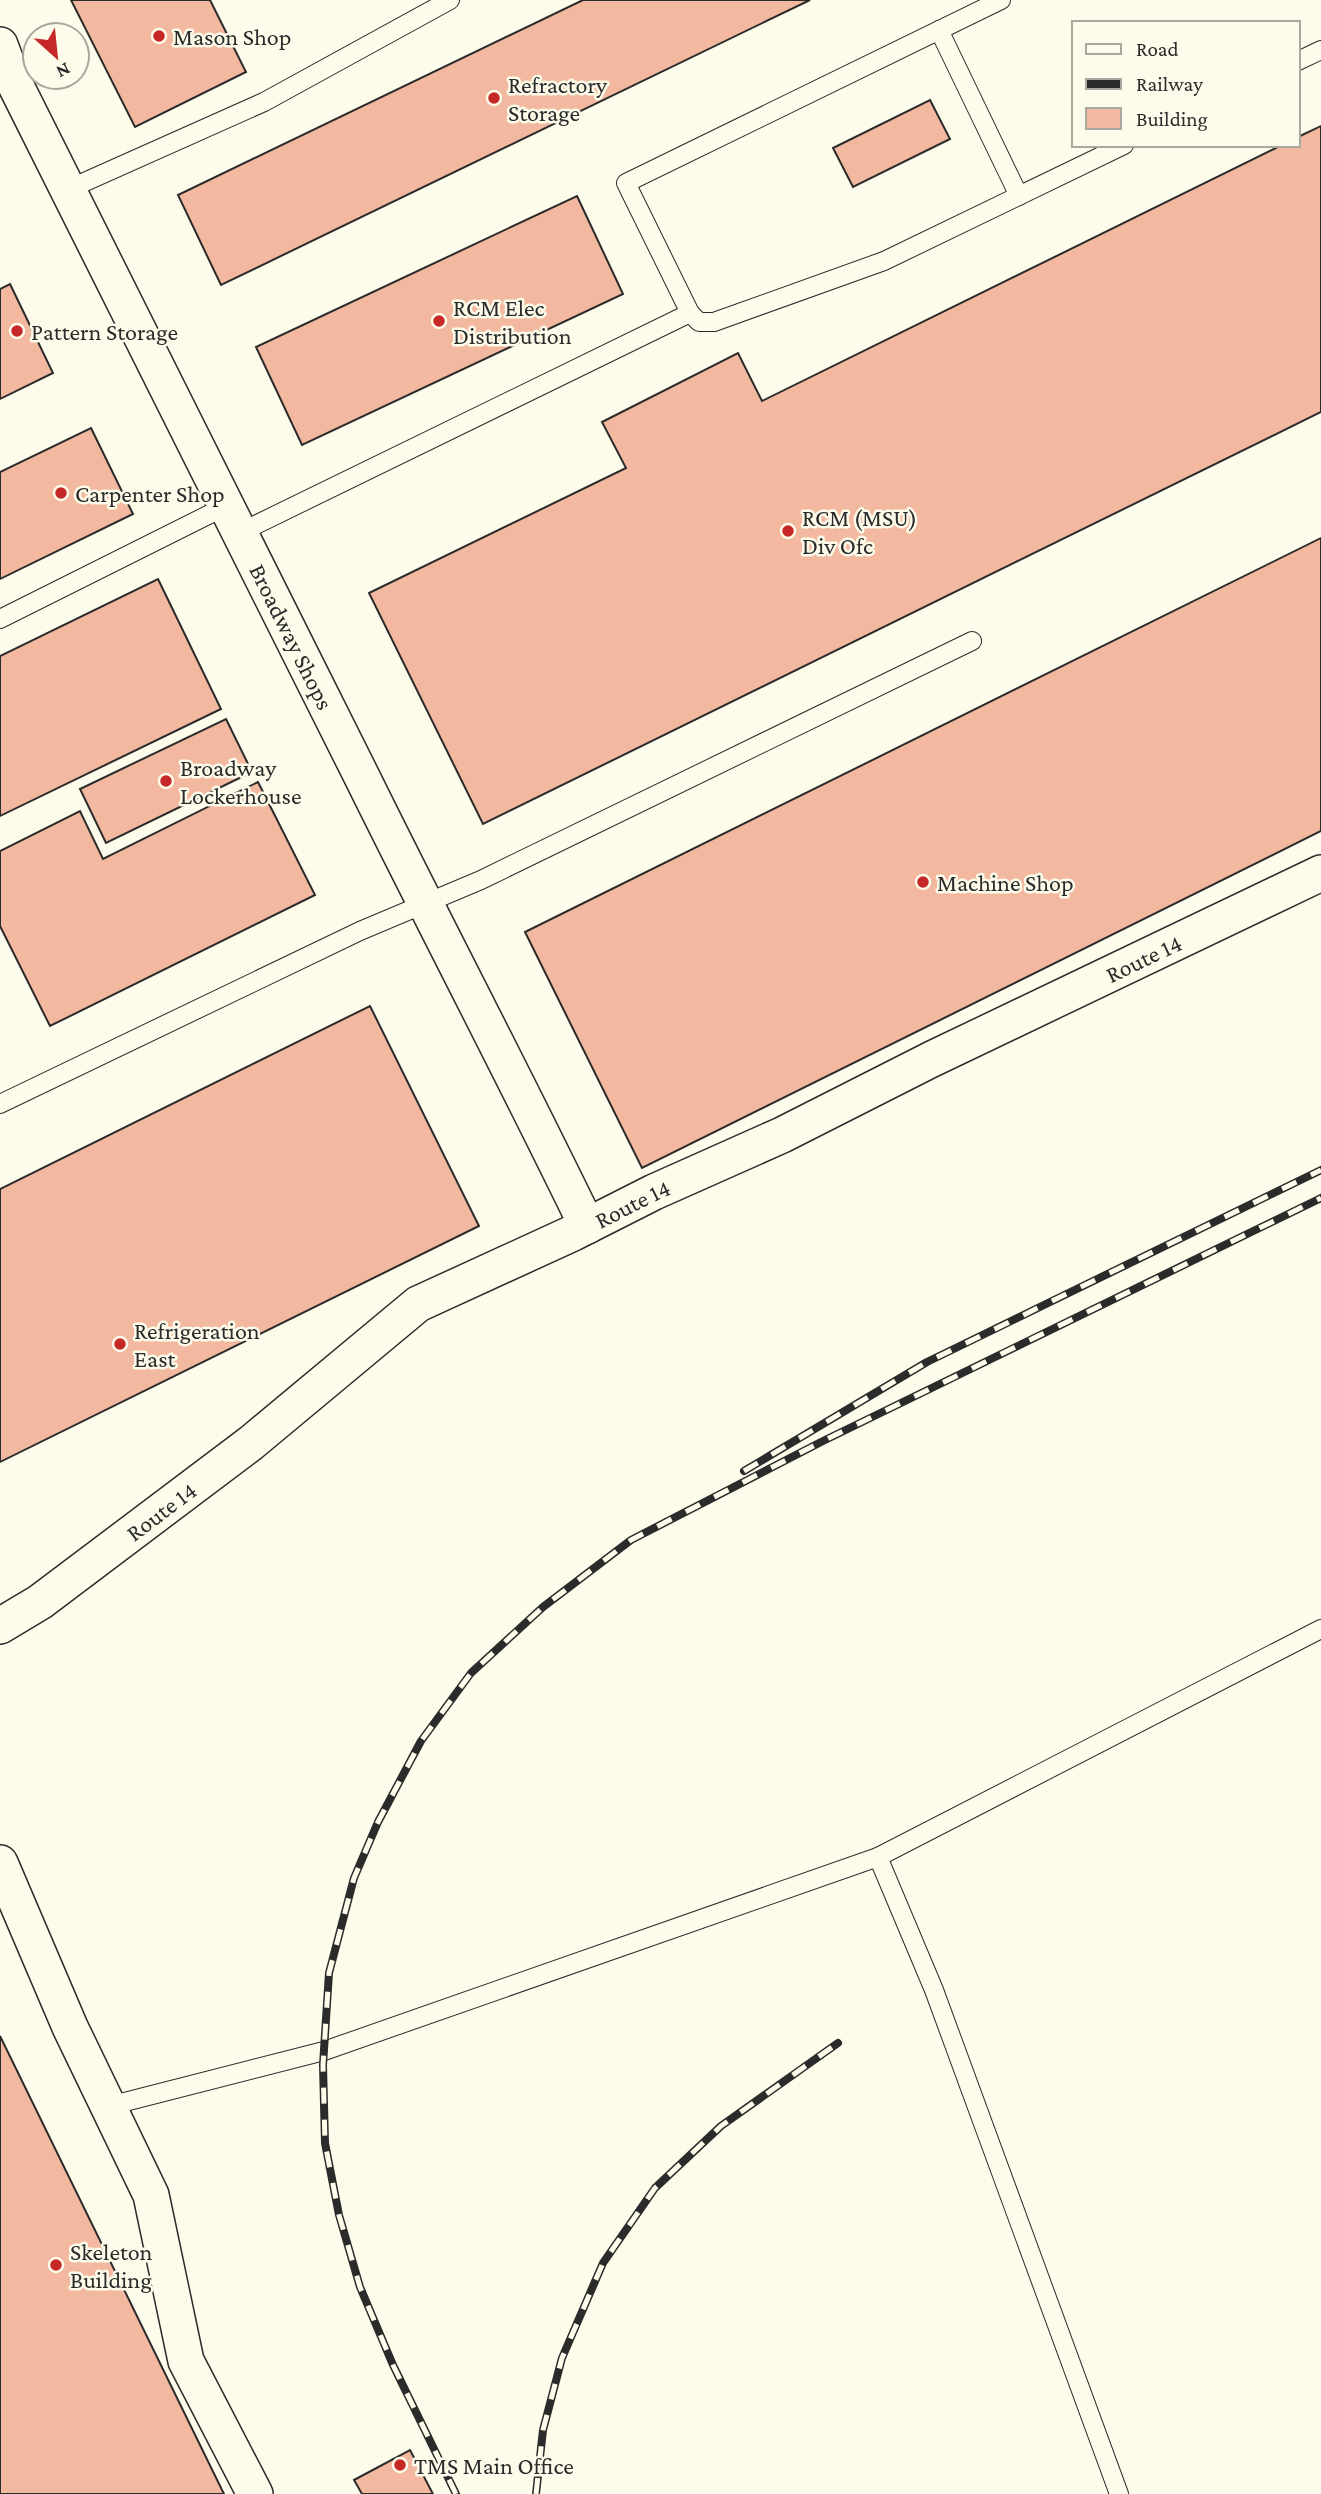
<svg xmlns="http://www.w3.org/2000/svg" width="1321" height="2494" viewBox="0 0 1321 2494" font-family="'Crimson Pro',serif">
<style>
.building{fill:#f2b8a0;stroke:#2b2b2b;stroke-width:2}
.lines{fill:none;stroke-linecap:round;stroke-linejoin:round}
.lane-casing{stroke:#2b2b2b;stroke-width:20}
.street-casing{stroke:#2b2b2b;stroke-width:38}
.lane{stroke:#fdfbea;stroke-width:18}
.street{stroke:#fdfbea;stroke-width:35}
.rail-casing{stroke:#2b2b2b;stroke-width:8}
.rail{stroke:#fdfbea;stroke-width:5;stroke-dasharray:16;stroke-linecap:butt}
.poi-dot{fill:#c62828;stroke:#fdfbea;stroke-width:2.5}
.labels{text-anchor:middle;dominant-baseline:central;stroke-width:5;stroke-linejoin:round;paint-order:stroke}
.poi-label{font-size:24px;fill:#2b2b2b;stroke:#fdfbea;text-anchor:start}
.street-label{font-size:24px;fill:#2b2b2b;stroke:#fdfbea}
</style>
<rect width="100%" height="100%" fill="#fdfbea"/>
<g class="building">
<path d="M71 0H210L246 72 135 127Z"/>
<path d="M583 0H810L221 285 178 195Z"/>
<path d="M930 100 950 139 853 187 833 148Z"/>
<path d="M1321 126V412L483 824 369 593 626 468 602 422 738 353 762 401 1282 145H1298V137Z"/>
<path d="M577 196 623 294 302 445 256 347Z"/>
<path d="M10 284 53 373 0 399V289Z"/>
<path d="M91 428 133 514 0 579V472Z"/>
<path d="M1321 538V831L642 1168 525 932Z"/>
<path d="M158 579 221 709 0 816V656Z"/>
<path d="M226 719 252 772 106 843 80 789Z"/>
<path d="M258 782 315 895 50 1026 0 926V851L80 811 103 859Z"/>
<path d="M370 1006 479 1226 0 1462V1189Z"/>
<path d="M0 2036 224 2494H0Z"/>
<path d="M410 2450 433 2494H362L354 2480Z"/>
</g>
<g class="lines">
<defs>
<g id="lane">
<path d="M939 30 1019 196"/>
<path d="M1298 61 1321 50"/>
<path d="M69 189 264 102 450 0"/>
<path d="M690 313 699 322H714L884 261 1124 145"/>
<path d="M241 532 690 313 626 183 1001 0"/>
<path d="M0 619 228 505"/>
<path d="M0 1104 360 931 481 880 972 641"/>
<path d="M878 1857 1321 1629"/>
<path d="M109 2106 324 2051 878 1857 934 1990 1119 2494"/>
</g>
<g id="street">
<path id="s1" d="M0 45 13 80C131 311 246 544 362 777 436 927 514 1075 587 1226"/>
<path id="s2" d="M0 1626 40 1602 251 1443 418 1304 573 1233 654 1192 782 1135 932 1059 1321 873"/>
<path d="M0 1863 70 2027 151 2195 186 2361 255 2494"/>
</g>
</defs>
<use href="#lane" class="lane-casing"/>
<use href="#street" class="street-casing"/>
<use href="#lane" class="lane"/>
<use href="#street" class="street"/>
<defs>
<g id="rail">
<path d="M744 1471 927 1362 1321 1170"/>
<path d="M456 2494 393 2365 360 2287 339 2215 325 2143 323 2065 329 1973 354 1878 378 1822 421 1741 471 1673 543 1607 631 1540 821 1442 1321 1198"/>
<path d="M536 2494 543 2430 562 2358 603 2263 655 2188 721 2126 838 2043"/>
</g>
</defs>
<use href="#rail" class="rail-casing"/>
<use href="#rail" class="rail"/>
</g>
<g class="poi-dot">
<circle cx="159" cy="36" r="7"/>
<circle cx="494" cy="98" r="7"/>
<circle cx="439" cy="321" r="7"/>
<circle cx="17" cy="331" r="7"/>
<circle cx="61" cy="493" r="7"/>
<circle cx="788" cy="531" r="7"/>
<circle cx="166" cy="781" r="7"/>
<circle cx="923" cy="882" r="7"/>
<circle cx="120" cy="1344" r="7"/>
<circle cx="56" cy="2265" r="7"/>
<circle cx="400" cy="2465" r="7"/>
</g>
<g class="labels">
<g class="poi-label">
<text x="173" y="36">Mason Shop</text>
<text x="508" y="84">Refractory<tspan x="508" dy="28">Storage</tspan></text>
<text x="453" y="307">RCM Elec<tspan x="453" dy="28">Distribution</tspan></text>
<text x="31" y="331">Pattern Storage</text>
<text x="75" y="493">Carpenter Shop</text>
<text x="802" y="517">RCM (MSU)<tspan x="802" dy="28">Div Ofc</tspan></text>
<text x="180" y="767">Broadway<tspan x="180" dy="28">Lockerhouse</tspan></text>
<text x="937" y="882">Machine Shop</text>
<text x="134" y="1330">Refrigeration<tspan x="134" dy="28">East</tspan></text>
<text x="70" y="2251">Skeleton<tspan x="70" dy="28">Building</tspan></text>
<text x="414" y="2465">TMS Main Office</text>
</g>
<g class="street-label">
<text stroke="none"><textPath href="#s1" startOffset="660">Broadway Shops</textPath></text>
<text stroke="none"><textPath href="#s2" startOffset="1332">Route 14</textPath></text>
<text stroke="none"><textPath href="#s2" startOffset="765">Route 14</textPath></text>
<text stroke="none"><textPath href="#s2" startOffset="198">Route 14</textPath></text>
</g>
</g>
<rect x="1072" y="21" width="228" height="126" fill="#fdfbea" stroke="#a9a89e" stroke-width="2"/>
<rect x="1086" y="44" width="35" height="10" fill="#fdfbea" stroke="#a9a89e" stroke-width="2"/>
<text x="1136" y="56" font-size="21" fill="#2b2b2b">Road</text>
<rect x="1086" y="79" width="35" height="10" fill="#2b2b2b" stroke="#a9a89e" stroke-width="2"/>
<text x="1136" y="91" font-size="21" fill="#2b2b2b">Railway</text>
<rect x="1086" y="108" width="35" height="21" fill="#f2b8a0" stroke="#a9a89e" stroke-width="2"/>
<text x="1136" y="126" font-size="21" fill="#2b2b2b">Building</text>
<g transform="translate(56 56) rotate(153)"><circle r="33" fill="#fdfbea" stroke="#a9a89e" stroke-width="2"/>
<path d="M0-5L12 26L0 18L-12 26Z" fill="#c62828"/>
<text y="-10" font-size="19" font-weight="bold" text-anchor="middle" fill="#2b2b2b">N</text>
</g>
</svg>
